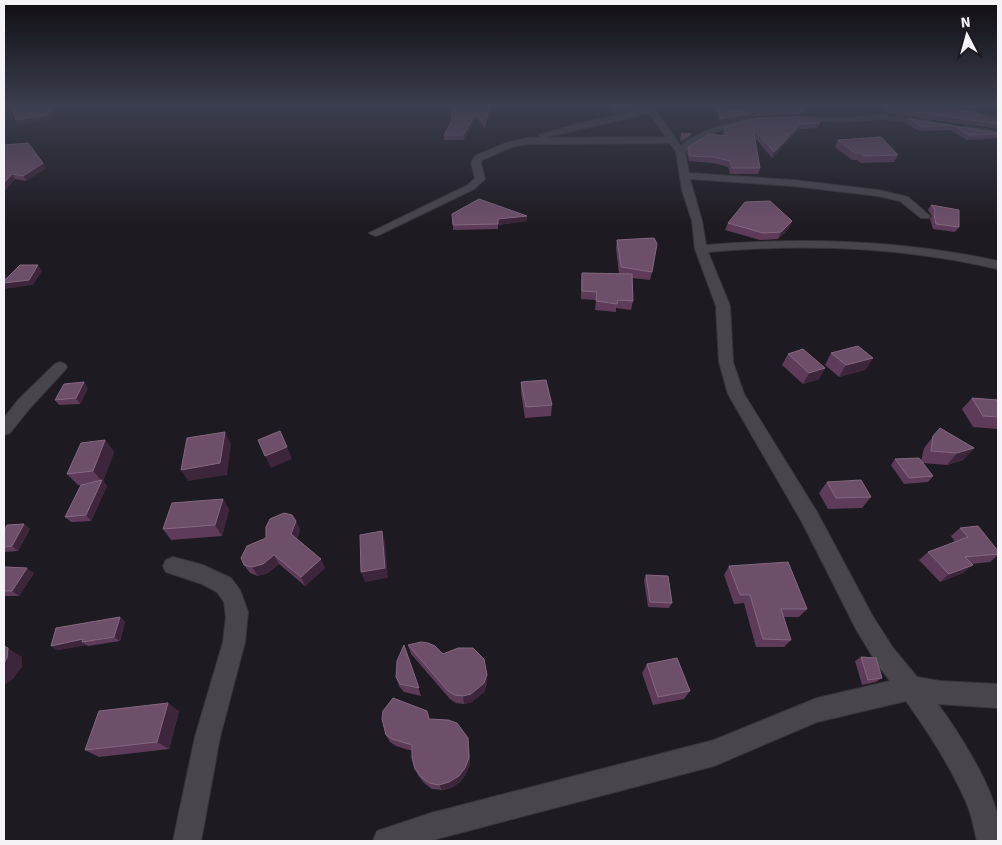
<svg xmlns="http://www.w3.org/2000/svg" width="1002" height="845" viewBox="0 0 1002 845" font-family="Signika,sans-serif">
<style>
.lines{fill:none;stroke-linecap:round;stroke-linejoin:round}
.minor-casing{stroke:#38353a;stroke-width:2}
.minor{fill:#49454d;fill-rule:evenodd}
.wall{fill:#5d3b59}
.shaded-wall{fill:#3d253b}
.building{fill:#6e4f6a;stroke:#836880}
</style>
<rect width="100%" height="100%" fill="#1e1a21"/>
<g class="lines">
<defs>
<g id="minor">
<path d="M647 106H655L657 113 681 146C703 128 729 122 757 118L761 120 719 131 701 139 685 152 689 173 793 180 878 190 908 197 930 216 929 218H921L900 201 878 196 793 186 690 179 702 221 706 245C805 237 901 240 998 261V269C902 247 806 243 708 252L730 306 733 362 744 394 817 512 872 615 893 648 917 677 940 681 998 684V708L938 704C959 733 991 783 998 818 999 825 998 834 998 841H977C974 829 972 816 967 804 951 767 929 733 906 701L817 722 714 766 429 841H373L377 831 431 813 714 740 817 698 890 681 877 664 856 629 803 524 728 394 719 362 716 306 695 249 692 221 682 190 676 151 670 143 527 144 512 147 482 160 481 163 485 179 474 189 379 235 375 236 369 233 468 185 475 178 471 163 475 156 506 143 527 138 666 137 649 113 543 138 539 135 577 124 648 109Z"/>
<path d="M957 110 980 113 998 118V122L957 114Z"/>
<path d="M885 115 929 121 933 123 929 125 885 119 842 122 794 120 790 118 794 116 842 118Z"/>
<path d="M965 126 998 131V135L965 130Z"/>
<path d="M60 362 65 364 67 367 65 370 30 408 10 433 4 435V418L18 400 55 364Z"/>
<path d="M173 557 203 565 231 578 240 590 248 612 245 642 220 737 201 841H173L195 737 223 642 226 617 224 602 217 592 202 584 166 572 163 566 166 560Z"/>
</g>
</defs>
<use href="#minor" class="minor-casing"/>
<use href="#minor" class="minor"/>
</g>
<g class="wall">
<path d="M466 106H491L485 129 476 118 464 140H444V135L468 108Z"/>
<path d="M611 106H637V110L615 114Z"/>
<path d="M738 106H798L803 110 801 114 754 116 720 124 717 114 718 109 746 111Z"/>
<path d="M879 106H927L998 122V129L890 114Z"/>
<path d="M936 106H962L961 108Z"/>
<path d="M910 119 943 124 998 133V138L967 140 950 130 919 131 907 124Z"/>
<path d="M820 123 818 128 799 129 772 158 755 138 760 168 758 174H730L728 167 713 163 689 161 687 153 688 147 723 136 722 133 724 127Z"/>
<path d="M681 133 691 134 690 138 681 143 680 138Z"/>
<path d="M838 140 898 155 894 162 861 163 857 160H852L835 147Z"/>
<path d="M4 145 43 163 46 168 26 181 15 179 5 190Z"/>
<path d="M931 205 959 227 955 232 933 229 930 219 932 216 928 210Z"/>
<path d="M527 221 498 225V229L453 230V225Z"/>
<path d="M792 221 789 228 778 239 760 240 725 230 728 223Z"/>
<path d="M617 240 652 272 650 280 632 278 633 301 631 310 616 308V312L595 310 596 300 581 299V281L582 273 619 274 616 248Z"/>
<path d="M831 353 873 358 865 370 839 377 825 365Z"/>
<path d="M788 354 825 368 819 379 803 384 782 365Z"/>
<path d="M521 382 552 405 551 416 525 418 521 393Z"/>
<path d="M88 388 80 404 59 405 55 400Z"/>
<path d="M972 398 998 400V429L973 427 962 409Z"/>
<path d="M940 428 974 448 963 460 947 465 923 463 933 476 928 482 904 484 891 465 895 459 921 461 924 448Z"/>
<path d="M105 440 114 452 103 481 107 486 91 521 71 522 65 517 81 485H78L67 474Z"/>
<path d="M827 482 871 497 862 508 828 509 819 493Z"/>
<path d="M223 499 229 510 222 536 171 540 163 529Z"/>
<path d="M296 521 300 530 297 539 325 568 305 586 279 564 268 573 258 576 250 573 244 565 266 538Z"/>
<path d="M24 524 30 529 18 551 4 552V531Z"/>
<path d="M960 528 998 551V555L990 562 971 564 963 573 940 582 919 560 928 552 955 542 951 536Z"/>
<path d="M729 566 807 609 799 617H784L791 640 784 647H756L744 603 734 604 724 575Z"/>
<path d="M4 569 34 573 19 596H4Z"/>
<path d="M646 575 672 603 669 608 648 607 644 580Z"/>
<path d="M120 617 125 622 120 641 88 646 86 645 58 650 51 646Z"/>
<path d="M404 645 421 696 404 692 399 686 396 677Z"/>
<path d="M408 645 443 654 487 684 484 692 472 702 464 704 456 703 450 699 411 654Z"/>
<path d="M861 657 882 678 876 682 862 685 855 661Z"/>
<path d="M647 664 690 691 684 699 653 705 642 673Z"/>
<path d="M179 711 169 749 99 757 85 750Z"/>
<path d="M429 719 469 745 470 764 466 774 460 782 451 788 442 790 432 789 424 783 418 775 415 769 412 751 396 746 390 742 386 735Z"/>
</g>
<g class="shaded-wall">
<path d="M54 106H60L50 120 18 125 16 120Z"/>
<path d="M490 106H491L485 129V124Z"/>
<path d="M616 106H637V110L615 114Z"/>
<path d="M756 112 754 116 720 124 721 119Z"/>
<path d="M476 114V118L464 140 463 135Z"/>
<path d="M801 124 799 129 772 158 774 152Z"/>
<path d="M691 134 690 138 681 143 683 139Z"/>
<path d="M43 163 46 168 26 181 23 176Z"/>
<path d="M12 174 15 179 5 190 4 191V183Z"/>
<path d="M527 216V221L498 225V219Z"/>
<path d="M792 221 789 228 778 239 781 232Z"/>
<path d="M38 265 42 271 33 285 4 289V283L5 280 4 272 6 275 8 282Z"/>
<path d="M873 358 865 370 839 377 846 365Z"/>
<path d="M825 368 819 379 803 384 809 373Z"/>
<path d="M84 382 88 388 80 404 76 398Z"/>
<path d="M225 432 231 444 227 475 188 481 181 470Z"/>
<path d="M105 440 114 452 103 481 107 486 91 521 86 515 102 481 93 471Z"/>
<path d="M287 447 292 459 271 468 265 456Z"/>
<path d="M974 448 963 460 947 465 957 453Z"/>
<path d="M223 499 229 510 222 536 215 525Z"/>
<path d="M296 521 300 530 295 543 291 534Z"/>
<path d="M24 524 30 529 18 551 12 546Z"/>
<path d="M382 531 385 542 388 578 365 582 361 572Z"/>
<path d="M274 555 279 564 268 573 258 576 252 567Z"/>
<path d="M321 559 325 568 305 586 301 577Z"/>
<path d="M973 565 963 573 940 582 949 574Z"/>
<path d="M27 568 34 573 19 596 12 591Z"/>
<path d="M120 617 125 622 120 641 114 637Z"/>
<path d="M83 639 82 642 86 645 58 650 51 646Z"/>
<path d="M8 648 22 657V667L13 679 4 685V663Z"/>
<path d="M487 675V684L484 692 472 702 464 704 463 696Z"/>
<path d="M168 703 179 711 169 749 157 742Z"/>
<path d="M468 738 470 764 466 774 460 782 451 788 442 790 439 785Z"/>
</g>
<g class="building">
<path d="M11 106H54L47 115 16 120Z"/>
<path d="M470 106H490L485 124 476 114 463 135H444L452 120 451 109 471 108Z"/>
<path d="M747 106H798L803 110 756 112 721 119 718 109 756 111Z"/>
<path d="M888 106H927L974 112 998 122V124L893 109Z"/>
<path d="M798 117 813 118 820 123 801 124 774 152 753 129 760 168H732L730 161 714 157 690 156 688 147 709 134 727 136 724 127 742 122 760 118Z"/>
<path d="M910 119 943 124 998 133V134L969 135 952 125 922 127Z"/>
<path d="M681 133 691 134 683 139Z"/>
<path d="M881 137 898 155 864 156 860 153H855L838 140Z"/>
<path d="M28 143 43 163 23 176 12 174 4 183V145Z"/>
<path d="M479 199 527 216 498 219V224L453 225 452 214Z"/>
<path d="M770 201 792 221 781 232 763 233 728 223 745 202Z"/>
<path d="M931 205 959 210V227L936 224 934 214 935 210Z"/>
<path d="M654 238 657 244 652 272 621 267 617 240Z"/>
<path d="M20 265H38L29 280 4 283V275L5 280Z"/>
<path d="M582 273 632 274 633 301 618 300 617 304 596 301 597 292 582 291Z"/>
<path d="M858 346 873 358 846 365 831 353Z"/>
<path d="M803 349 825 368 809 373 788 354Z"/>
<path d="M546 380 552 405 526 407 521 382Z"/>
<path d="M84 382 76 398 55 400 64 384Z"/>
<path d="M972 398 998 400V417L983 416Z"/>
<path d="M940 428 974 448 957 453 931 451 933 436Z"/>
<path d="M280 431 287 447 265 456 258 440Z"/>
<path d="M225 432 220 463 181 470 187 438Z"/>
<path d="M105 440 93 471 67 474 81 443Z"/>
<path d="M919 458 933 476 909 478 895 459Z"/>
<path d="M102 480 86 515 65 517 81 485Z"/>
<path d="M861 480 871 497 836 498 827 482Z"/>
<path d="M223 499 215 525 163 529 172 503Z"/>
<path d="M284 513 292 515 296 521 291 534 321 559 301 577 274 555 263 564 252 567 244 565 241 558 247 546 266 538V527L270 519Z"/>
<path d="M24 524 12 546 4 547V531L7 525Z"/>
<path d="M978 526 998 551V554L965 557 973 565 949 574 928 552 968 537 960 528Z"/>
<path d="M382 531 385 568 361 572 360 535Z"/>
<path d="M788 562 807 609H781L791 640 763 639 750 595H740L729 566Z"/>
<path d="M5 567 27 568 12 591H4V569Z"/>
<path d="M646 575 668 576 672 603 650 602Z"/>
<path d="M120 617 114 637 82 642 83 639 51 646 56 628Z"/>
<path d="M421 642 428 643 435 646 443 654 458 648H473L484 659 487 675 484 683 471 694 463 696 455 695 448 691 408 645Z"/>
<path d="M404 645 419 688 400 684 396 677 397 661Z"/>
<path d="M4 646 8 648 7 658 4 663Z"/>
<path d="M861 657 876 658 882 678 868 680Z"/>
<path d="M677 658 690 691 658 697 647 664Z"/>
<path d="M393 698 427 711 429 719 448 720 457 723 468 738 469 758 465 768 459 776 449 782 439 785 429 783 421 777 415 769 412 758V745L392 739 386 735 382 719 383 711Z"/>
<path d="M168 703 157 742 85 750 99 711Z"/>
</g>
<linearGradient id="sky" x2="0" y2="1"><stop stop-color="#100e12"/><stop offset="0.47" stop-color="#3b3e4e"/><stop offset="1" stop-color="#3b3e4e" stop-opacity="0"/></linearGradient>
<rect width="1002" height="225" fill="url(#sky)"/>
<rect width="1002" height="845" fill="none" stroke="#f6f3f8" stroke-width="10"/>
<g transform="translate(967 35) rotate(354)" stroke="#1e1a21" stroke-width="4" paint-order="stroke">
<path d="M0-4L9 19L0 12L-9 19Z" fill="#f6f3f8"/>
<text y="-8" font-size="14" font-weight="bold" text-anchor="middle" fill="#f6f3f8">N</text>
</g>
</svg>
